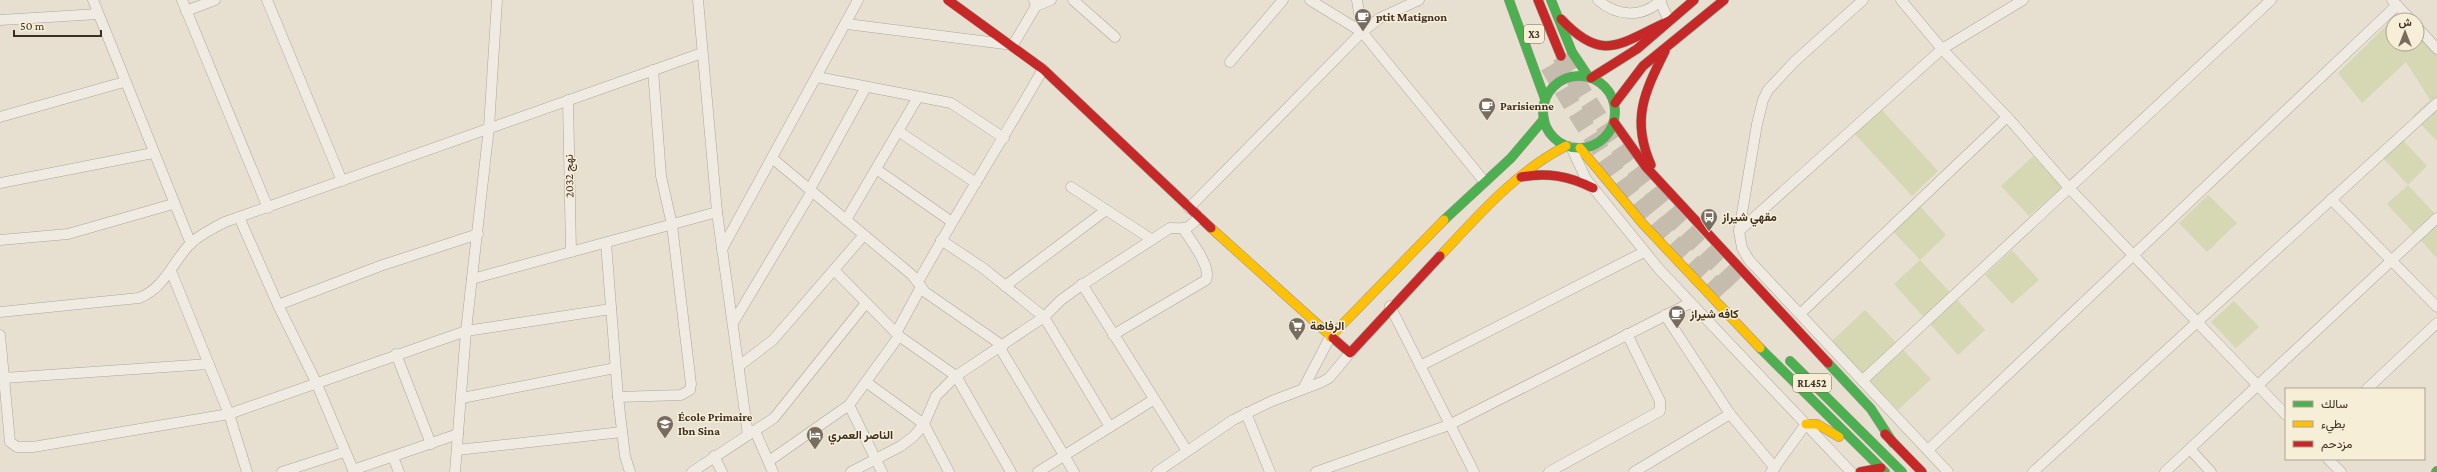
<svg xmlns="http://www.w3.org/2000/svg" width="2437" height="472" viewBox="0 0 2437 472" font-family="'Crimson Pro',Vazirmatn,serif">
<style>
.green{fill:#d6d7b3}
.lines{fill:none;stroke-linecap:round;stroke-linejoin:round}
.highway-tunnel{stroke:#c5bcae;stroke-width:18;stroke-dasharray:18 9;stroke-linecap:butt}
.street-casing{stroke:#ada599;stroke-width:11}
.fast-casing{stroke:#9c958a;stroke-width:10}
.slow-casing{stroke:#9c958a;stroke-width:10}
.jam-casing{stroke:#9c958a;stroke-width:10}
.street{stroke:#efebe3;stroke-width:10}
.fast{stroke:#4caf50;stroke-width:9}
.slow{stroke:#ffc107;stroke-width:9}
.jam{stroke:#c62828;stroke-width:9}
.labels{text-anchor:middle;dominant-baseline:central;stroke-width:3;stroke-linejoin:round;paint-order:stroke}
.shield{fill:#f7eed8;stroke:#756857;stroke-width:1}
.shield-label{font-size:11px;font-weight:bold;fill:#3d2e20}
.poi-label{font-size:12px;font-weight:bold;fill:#3d2e20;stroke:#f7eed8;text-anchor:start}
.street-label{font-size:12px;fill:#3d2e20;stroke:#f7eed8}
</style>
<rect width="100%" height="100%" fill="#e7e0d1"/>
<g class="green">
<path d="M2398 14 2403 20H2393V44H2417V34L2437 55V141L2413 116 2430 100 2406 62 2362 103 2338 73Z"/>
<path d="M1881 109 1938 171 1912 196 1855 134Z"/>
<path d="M2403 140 2427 166 2408 185 2437 216V258L2387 204 2408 185 2383 158Z"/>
<path d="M2033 156 2062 187 2029 216 2001 186Z"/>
<path d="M2208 195 2237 223 2207 252 2179 223Z"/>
<path d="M1919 205 1946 235 1920 260 1985 330 1958 355 1894 284 1920 260 1892 230Z"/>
<path d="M2012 250 2039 280 2012 304 1985 275Z"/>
<path d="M2234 301 2259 327 2236 348 2211 322Z"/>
<path d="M1865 310 1931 379 1898 410 1832 341Z"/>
</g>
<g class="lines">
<g class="highway-tunnel">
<path d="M1561 56C1590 106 1621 153 1657 198 1681 228 1709 255 1735 283"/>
<path d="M1549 66C1578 116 1609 167 1646 212 1670 241 1697 267 1723 294"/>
</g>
<defs>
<g id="street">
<path d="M93 0 191 244"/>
<path d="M182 0 268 208"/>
<path d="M267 0 342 181"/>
<path d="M698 0 717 212 748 435"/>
<path d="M1073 0 1115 37"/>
<path d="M1310 0 1362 32 1484 181"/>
<path d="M1598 0C1616 16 1642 19 1661 0"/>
<path d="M1901 0 1942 49 2010 120 2070 189 2286 415"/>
<path d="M2392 0 2411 20"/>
<path d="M1660 1 1669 21"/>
<path d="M1036 6 1051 0"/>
<path d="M186 11 215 0"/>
<path d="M0 20 98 14"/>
<path d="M847 24 1013 45 1036 6 1034 0"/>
<path d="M2417 27 2437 49"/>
<path d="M1362 32 1380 18 1419 0"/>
<path d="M1230 62 1283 0"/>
<path d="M817 77 951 103 1004 138"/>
<path d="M568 100 571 252"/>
<path d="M0 117 124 82"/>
<path d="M898 131 976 183"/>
<path d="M1571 147 1586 179 1659 269 1851 472"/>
<path d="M772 158 912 275 925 292 1003 346"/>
<path d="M876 169 952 222"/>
<path d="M0 183 153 153"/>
<path d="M1071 187 1151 239"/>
<path d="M810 189 866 87"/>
<path d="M2331 199 2437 307"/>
<path d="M1189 208 1362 32 1357 0"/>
<path d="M239 217 278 305 316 382 354 472"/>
<path d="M846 220 918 97"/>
<path d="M1739 231 1757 124 1763 100 1768 90 1794 62 1863 0"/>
<path d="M0 240 68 234 173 204"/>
<path d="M941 240 983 268 1044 317 1110 427"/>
<path d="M606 243 618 397 625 456 630 472"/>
<path d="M722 249 858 0"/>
<path d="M171 271 229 414 247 472"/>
<path d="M835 271 899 336"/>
<path d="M472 279 717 212"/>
<path d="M918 282C958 210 1002 141 1043 69"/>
<path d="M1082 284 1187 451"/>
<path d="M1005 286 1106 210"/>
<path d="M278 305 380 266 478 234"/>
<path d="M1390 306 1474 472"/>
<path d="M0 312 139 298C165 288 173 261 191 243 201 234 213 228 225 222L702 53"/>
<path d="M1801 313 2007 117"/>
<path d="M1665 315 1730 414"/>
<path d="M733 323 812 191"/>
<path d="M896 333 921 287"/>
<path d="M0 335 10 442 17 447H33L229 414 466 331 611 309"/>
<path d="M1113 335 1206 280C1212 267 1191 241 1184 230"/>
<path d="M1000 348 1074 472"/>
<path d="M396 354 431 444"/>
<path d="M739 366 773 340 864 235"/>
<path d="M1420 366 1644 252"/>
<path d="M4 378 209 364"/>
<path d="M1863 380 2271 0"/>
<path d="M866 382 924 424 949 472"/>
<path d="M1303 389 1330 337"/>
<path d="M2367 389 2437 323"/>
<path d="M618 397 681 395 690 390 691 384 672 225 661 176 653 70"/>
<path d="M462 398 615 368"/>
<path d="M849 405 882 472"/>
<path d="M1246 413 1270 472"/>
<path d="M755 431 773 472"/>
<path d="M2190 449 2211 472"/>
<path d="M457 450 622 432"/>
<path d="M1928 450 2397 5"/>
<path d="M714 456 722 472"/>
<path d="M393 457 399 472"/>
<path d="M2328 459 2341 472"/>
<path d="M769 461 849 405 899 336 956 376 1011 472"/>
<path d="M353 470 458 434"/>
<path d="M282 472 344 452"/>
<path d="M455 472 466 331 489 127 497 0"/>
<path d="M692 472 774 418 866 303"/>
<path d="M851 472 901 446 914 436 924 424 936 396 956 376 1044 317 1061 300 1079 287 1170 228C1187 228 1186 231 1199 217"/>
<path d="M1038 472 1153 400"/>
<path d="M1157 472 1233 420 1272 401 1322 382 1329 378 1350 353"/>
<path d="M1316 472 1449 425 1690 303"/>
<path d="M1549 472 1660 411V401L1627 334"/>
<path d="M1634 472 1730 414 1775 468"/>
<path d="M1771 472 1806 424"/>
<path d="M1948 472 1749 260 1742 248 1739 231 1942 49 2023 0"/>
<path d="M2033 472 2437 103"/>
<path d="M2165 472 2437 218"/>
</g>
<g id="fast">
<path d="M1509 0 1545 99"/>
<path d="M1551 0 1572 52 1588 76"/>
<circle cx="1579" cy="112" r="36"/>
<path d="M1444 220 1511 158 1544 119"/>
<path d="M1760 348 1885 472"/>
<path d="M1790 361 1902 472"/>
<path d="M1828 363 1871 409 1893 443"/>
<path d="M2436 472 2437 471"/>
</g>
<g id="slow">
<path d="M1580 148 1643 224 1760 348"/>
<path d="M1211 228 1333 338"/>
<path d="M1440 256C1478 216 1515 172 1566 146"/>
<path d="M1330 337 1444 220"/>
<path d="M1806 424H1817L1839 437"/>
</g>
<g id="jam">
<path d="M948 0 1043 69 1211 228"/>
<path d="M1538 0 1561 56"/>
<path d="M1561 19C1604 65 1621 42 1669 21"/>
<path d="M1591 78 1637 49 1694 0"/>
<path d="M1615 103 1643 66 1724 0"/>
<path d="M1614 122 1646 167 1828 363"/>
<path d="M1651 165C1631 120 1644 93 1665 51"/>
<path d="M1521 177C1547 172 1569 176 1593 188"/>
<path d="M1333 338 1350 353 1440 256"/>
<path d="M1885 434 1922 472"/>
<path d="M1860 472 1881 468"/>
</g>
</defs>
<use href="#street" class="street-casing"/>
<use href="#fast" class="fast-casing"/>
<use href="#slow" class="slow-casing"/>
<use href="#jam" class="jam-casing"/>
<use href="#street" class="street"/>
<use href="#fast" class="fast"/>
<use href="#slow" class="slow"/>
<use href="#jam" class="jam"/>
</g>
<defs>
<symbol id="cafe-pin" viewBox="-11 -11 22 30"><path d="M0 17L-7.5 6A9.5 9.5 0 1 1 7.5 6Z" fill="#786c5e" stroke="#f7eed8"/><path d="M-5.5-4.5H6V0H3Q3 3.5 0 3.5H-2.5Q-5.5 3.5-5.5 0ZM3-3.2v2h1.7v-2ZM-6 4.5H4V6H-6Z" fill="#fff"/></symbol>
<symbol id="bus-pin" viewBox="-11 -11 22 30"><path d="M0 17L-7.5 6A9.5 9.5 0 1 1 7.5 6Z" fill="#786c5e" stroke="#f7eed8"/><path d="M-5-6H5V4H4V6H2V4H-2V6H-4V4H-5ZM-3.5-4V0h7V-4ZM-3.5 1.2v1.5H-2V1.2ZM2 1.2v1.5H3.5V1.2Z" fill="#fff"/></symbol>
<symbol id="supermarket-pin" viewBox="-11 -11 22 30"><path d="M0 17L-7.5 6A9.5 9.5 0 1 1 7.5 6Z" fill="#786c5e" stroke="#f7eed8"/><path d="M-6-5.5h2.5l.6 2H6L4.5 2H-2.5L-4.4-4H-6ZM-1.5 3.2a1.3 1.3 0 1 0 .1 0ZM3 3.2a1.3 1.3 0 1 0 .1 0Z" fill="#fff"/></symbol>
<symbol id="school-pin" viewBox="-11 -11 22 30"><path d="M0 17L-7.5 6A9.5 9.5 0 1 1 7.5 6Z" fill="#786c5e" stroke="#f7eed8"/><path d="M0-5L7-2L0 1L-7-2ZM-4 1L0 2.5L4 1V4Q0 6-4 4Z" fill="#fff"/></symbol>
<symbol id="hotel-pin" viewBox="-11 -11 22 30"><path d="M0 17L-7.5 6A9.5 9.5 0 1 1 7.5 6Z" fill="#786c5e" stroke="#f7eed8"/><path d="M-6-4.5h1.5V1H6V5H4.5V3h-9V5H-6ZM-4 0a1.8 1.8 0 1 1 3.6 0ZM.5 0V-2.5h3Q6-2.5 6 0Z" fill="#fff"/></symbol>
</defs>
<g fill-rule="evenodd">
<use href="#cafe-pin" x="1353" y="7" width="20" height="27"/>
<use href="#cafe-pin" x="1477" y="96" width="20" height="27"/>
<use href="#bus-pin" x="1699" y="207" width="20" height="27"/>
<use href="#cafe-pin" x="1667" y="304" width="20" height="27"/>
<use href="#supermarket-pin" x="1287" y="316" width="20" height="27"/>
<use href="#school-pin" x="655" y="414" width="20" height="27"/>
<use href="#hotel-pin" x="805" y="425" width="20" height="27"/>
</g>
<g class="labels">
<g class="shield">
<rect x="1524" y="25" width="20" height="18" rx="3"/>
<rect x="1793" y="374" width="38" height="18" rx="3"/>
</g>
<g class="shield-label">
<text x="1534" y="34">X3</text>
<text x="1812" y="383">RL452</text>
</g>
<g class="poi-label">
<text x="1376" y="17">ptit Matignon</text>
<text x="1500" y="106">Parisienne</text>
<text x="1722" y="217">مقهي شيراز</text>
<text x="1690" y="314">کافه شيراز</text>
<text x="1310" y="326">الرفاهة</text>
<text x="678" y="417">École Primaire<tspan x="678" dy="14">Ibn Sina</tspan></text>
<text x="828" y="435">الناصر العمري</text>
</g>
<g class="street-label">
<text transform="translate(569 176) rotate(-91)">نهج 2032</text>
</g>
</g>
<rect x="2285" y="388" width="140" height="72" fill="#f7eed8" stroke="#ada18e"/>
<rect x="2293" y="401" width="20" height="6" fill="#4caf50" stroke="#ada18e"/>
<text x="2321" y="408" font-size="12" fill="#3d2e20">سالك</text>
<rect x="2293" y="421" width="20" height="6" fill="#ffc107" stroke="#ada18e"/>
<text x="2321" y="428" font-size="12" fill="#3d2e20">بطيء</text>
<rect x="2293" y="441" width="20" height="6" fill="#c62828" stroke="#ada18e"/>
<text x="2321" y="448" font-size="12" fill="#3d2e20">مزدحم</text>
<g transform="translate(2405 32)"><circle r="19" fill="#f7eed8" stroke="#ada18e"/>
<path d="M0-3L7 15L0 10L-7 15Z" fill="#786c5e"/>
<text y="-6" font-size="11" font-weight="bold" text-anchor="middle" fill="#3d2e20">ش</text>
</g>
<path d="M14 30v6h87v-6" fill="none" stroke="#3d2e20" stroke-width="2"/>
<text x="20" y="30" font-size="12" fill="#3d2e20" stroke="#f7eed8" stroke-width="3" paint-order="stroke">50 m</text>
</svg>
